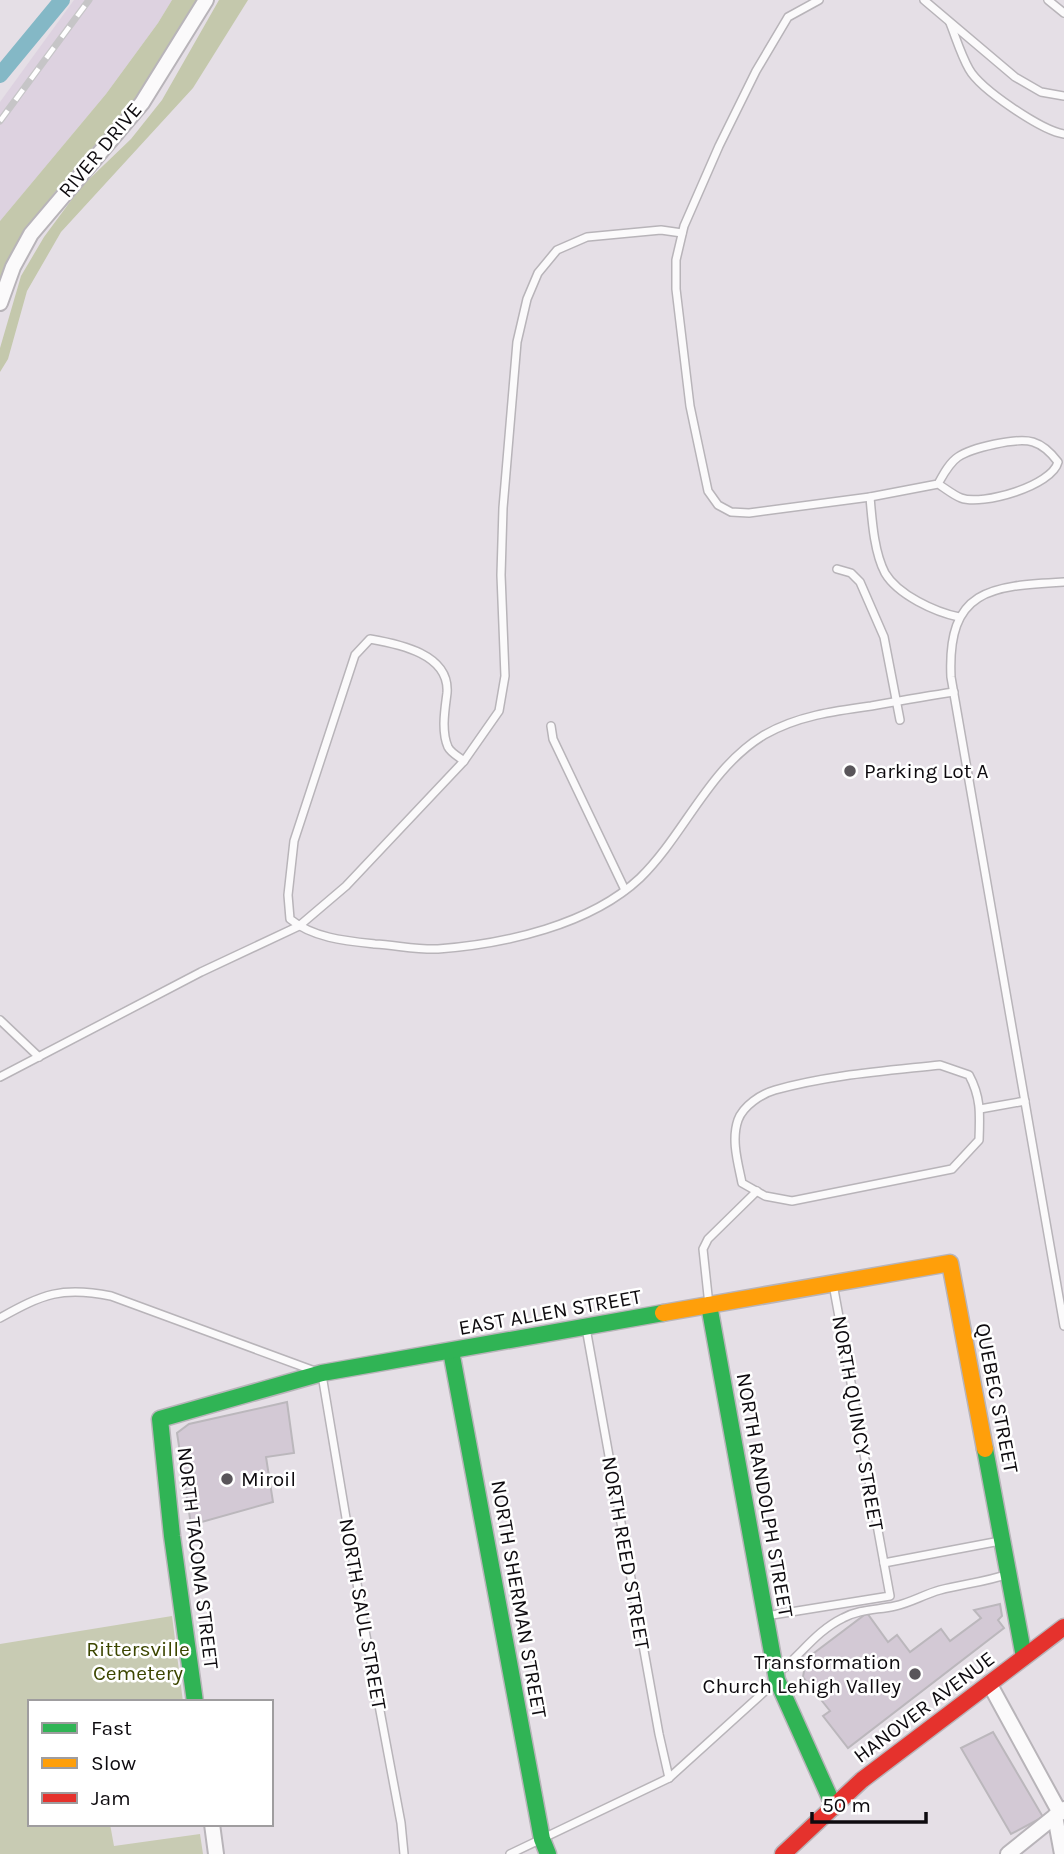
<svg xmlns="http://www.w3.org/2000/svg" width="1064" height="1854" viewBox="0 0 1064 1854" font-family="Karla,sans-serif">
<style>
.built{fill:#ddd2e0}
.green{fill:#c8cbb3}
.forest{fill:#c4c8ac}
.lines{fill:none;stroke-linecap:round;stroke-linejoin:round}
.canal{stroke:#84b8c6;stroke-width:16}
.building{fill:#d3c9d5;stroke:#bbb7bc;stroke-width:2}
.lane-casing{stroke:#b8b4b9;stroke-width:10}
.street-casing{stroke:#b8b4b9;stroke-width:18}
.fast-casing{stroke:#b8b4b9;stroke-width:19}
.slow-casing{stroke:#b8b4b9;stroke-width:19}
.jam-casing{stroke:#b8b4b9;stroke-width:19}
.lane{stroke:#fbfafb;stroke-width:7}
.street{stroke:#fbfafb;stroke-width:14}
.fast{stroke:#30b455;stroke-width:16}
.slow{stroke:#ff9f0a;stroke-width:16}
.jam{stroke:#e5322d;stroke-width:16}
.rail-casing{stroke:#c6c5c7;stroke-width:7}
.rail{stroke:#fff;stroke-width:4.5;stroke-dasharray:13;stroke-linecap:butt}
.poi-dot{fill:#59555a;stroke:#fff;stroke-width:2.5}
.labels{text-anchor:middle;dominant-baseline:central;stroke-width:5;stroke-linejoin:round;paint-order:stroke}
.street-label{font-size:21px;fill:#0e0b0f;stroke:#fff}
.poi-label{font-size:21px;fill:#0e0b0f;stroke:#fff;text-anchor:start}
.park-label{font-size:21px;fill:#3c4600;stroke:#fff}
</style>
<rect width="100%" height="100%" fill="#e5dfe6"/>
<path class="built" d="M74 0H172L158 23 106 94 0 221V102Z"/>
<path class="green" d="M172 1616 183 1702H30V1824H110L114 1846 200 1834 203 1854H0V1644Z"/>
<g class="forest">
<path d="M172 0H199C185 24 172 51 156 73 104 141 32 203 0 282V221L106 94 158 23Z"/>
<path d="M219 0H248L193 88 61 232 27 291 8 359 0 372V348L21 276 44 237 81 187 131 139 162 100Z"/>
</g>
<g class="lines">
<path class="canal" d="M0 75 62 0"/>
</g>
<g class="building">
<path d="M287 1402 294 1453 266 1457 273 1502 191 1525 177 1433 189 1424Z"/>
<path d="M1000 1604 1002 1616 998 1620 1004 1628 848 1748 823 1716 830 1711 803 1677 806 1659 867 1613 888 1642 897 1635 910 1652 941 1629 950 1641 981 1618 974 1610Z"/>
<path d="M993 1732 1043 1817 1011 1834 961 1748Z"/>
</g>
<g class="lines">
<defs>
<g id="lane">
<path d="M819 0 788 17 756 71 719 146 684 226 676 260V289L690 406 708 491 718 505 731 512 749 513 870 497 938 484C945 488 953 495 961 498 982 506 1052 486 1058 462 1052 454 1043 445 1033 442 1017 437 971 448 958 457 949 463 943 475 938 484"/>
<path d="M924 0 1015 77 1041 92 1064 96"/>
<path d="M1048 0 1064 13"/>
<path d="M950 23C956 38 961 55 969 69 980 89 1042 131 1064 134"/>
<path d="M870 497C872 520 874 552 885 573 898 595 935 612 959 617"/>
<path d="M837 569 851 573 860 582 884 637 900 720"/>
<path d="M1064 582C990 586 947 589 951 677L1064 1326"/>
<path d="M551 726 553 739 625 890"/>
<path d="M464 761C459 757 451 753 448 747 441 731 445 709 447 693 450 654 399 644 370 639L355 655 294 841 288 895 290 919C313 938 346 941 375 944 395 945 418 950 438 949 505 944 590 925 640 878 685 834 708 769 764 735 797 716 834 711 871 706 899 701 927 696 954 692"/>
<path d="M0 1020 39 1057"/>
<path d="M940 1065 969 1075C981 1097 980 1114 979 1140L952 1169 792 1201 765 1196 742 1183C738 1163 731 1140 738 1120 743 1106 761 1094 775 1090 828 1075 885 1071 940 1065Z"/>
<path d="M0 1077 201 972 299 926 346 886 464 761 499 711 505 676 501 575 503 508 517 342 527 299 538 273 557 250 587 237 661 230 682 233"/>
<path d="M980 1109 1025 1101"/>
<path d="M709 1305 703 1249 708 1239 757 1191"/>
<path d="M0 1318C43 1294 62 1286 111 1296L312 1370"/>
<path d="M586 1328 659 1734 669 1778"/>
<path d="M322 1375 364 1625 401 1823 404 1854"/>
<path d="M884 1563 1000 1541"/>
<path d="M766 1616 890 1596 833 1284"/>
<path d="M778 1673C801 1655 816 1631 843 1618 860 1609 877 1610 895 1606 910 1603 925 1594 940 1590 963 1584 986 1582 1008 1574"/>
<path d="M510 1854 669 1778 774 1683"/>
</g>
<g id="street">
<path d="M0 303 13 267 31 234 142 103 206 0"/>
<path d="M989 1683 1060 1813"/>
<path d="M1055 1816 1062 1854"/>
<path d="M212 1824 216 1854"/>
<path d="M1008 1854 1064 1809"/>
</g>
<g id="fast">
<path d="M709 1305 777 1680 834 1807"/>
<path d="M451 1351 542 1839 548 1854"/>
<path d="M985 1449 1024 1657"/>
<path d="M195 1702 172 1536 160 1419 322 1373 663 1313"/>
</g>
<path id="slow" d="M663 1313 950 1263 985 1449"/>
<path id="jam" d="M783 1854 862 1780 1064 1627"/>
</defs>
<use href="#lane" class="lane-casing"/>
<use href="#street" class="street-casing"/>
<use href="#fast" class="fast-casing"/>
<use href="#slow" class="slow-casing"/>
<use href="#jam" class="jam-casing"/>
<use href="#lane" class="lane"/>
<use href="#street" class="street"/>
<use href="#fast" class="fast"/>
<use href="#slow" class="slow"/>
<use href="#jam" class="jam"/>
<defs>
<path id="rail" d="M0 121 89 0"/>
</defs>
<use href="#rail" class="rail-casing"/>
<use href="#rail" class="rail"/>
</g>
<g class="poi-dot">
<circle cx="850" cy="771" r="7"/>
<circle cx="227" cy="1479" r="7"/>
<circle cx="915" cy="1674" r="7"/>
</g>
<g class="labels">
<g class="street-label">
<text transform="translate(100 150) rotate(-50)">RIVER DRIVE</text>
<text transform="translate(550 1312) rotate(-10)">EAST ALLEN STREET</text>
<text transform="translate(997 1398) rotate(79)">QUEBEC STREET</text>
<text transform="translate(858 1423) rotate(80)">NORTH QUINCY STREET</text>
<text transform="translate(765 1495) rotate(80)">NORTH RANDOLPH STREET</text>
<text transform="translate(626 1553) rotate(80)">NORTH REED STREET</text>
<text transform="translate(198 1558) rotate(83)">NORTH TACOMA STREET</text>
<text transform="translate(519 1599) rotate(80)">NORTH SHERMAN STREET</text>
<text transform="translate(363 1614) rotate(80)">NORTH SAUL STREET</text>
<text transform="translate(924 1707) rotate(-37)">HANOVER AVENUE</text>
</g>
<g class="poi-label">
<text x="864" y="771">Parking Lot A</text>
<text x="241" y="1479">Miroil</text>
<text x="901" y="1662" text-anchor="end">Transformation<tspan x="901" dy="24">Church Lehigh Valley</tspan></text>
</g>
<g class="park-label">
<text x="138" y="1649">Rittersville<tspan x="138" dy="24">Cemetery</tspan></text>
</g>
</g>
<rect x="28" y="1700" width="245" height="126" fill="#ffffff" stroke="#9f9d9f" stroke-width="2"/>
<rect x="42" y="1723" width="35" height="10" fill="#30b455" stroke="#9f9d9f" stroke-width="2"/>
<text x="91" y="1735" font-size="21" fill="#0e0b0f">Fast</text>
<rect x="42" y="1758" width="35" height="10" fill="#ff9f0a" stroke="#9f9d9f" stroke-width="2"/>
<text x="91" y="1770" font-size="21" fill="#0e0b0f">Slow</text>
<rect x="42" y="1793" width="35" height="10" fill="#e5322d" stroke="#9f9d9f" stroke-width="2"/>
<text x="91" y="1805" font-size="21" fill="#0e0b0f">Jam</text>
<path d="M812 1812v10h114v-10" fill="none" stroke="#0e0b0f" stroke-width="3.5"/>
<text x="822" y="1812" font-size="21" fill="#0e0b0f" stroke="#ffffff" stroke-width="5" paint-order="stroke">50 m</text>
</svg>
